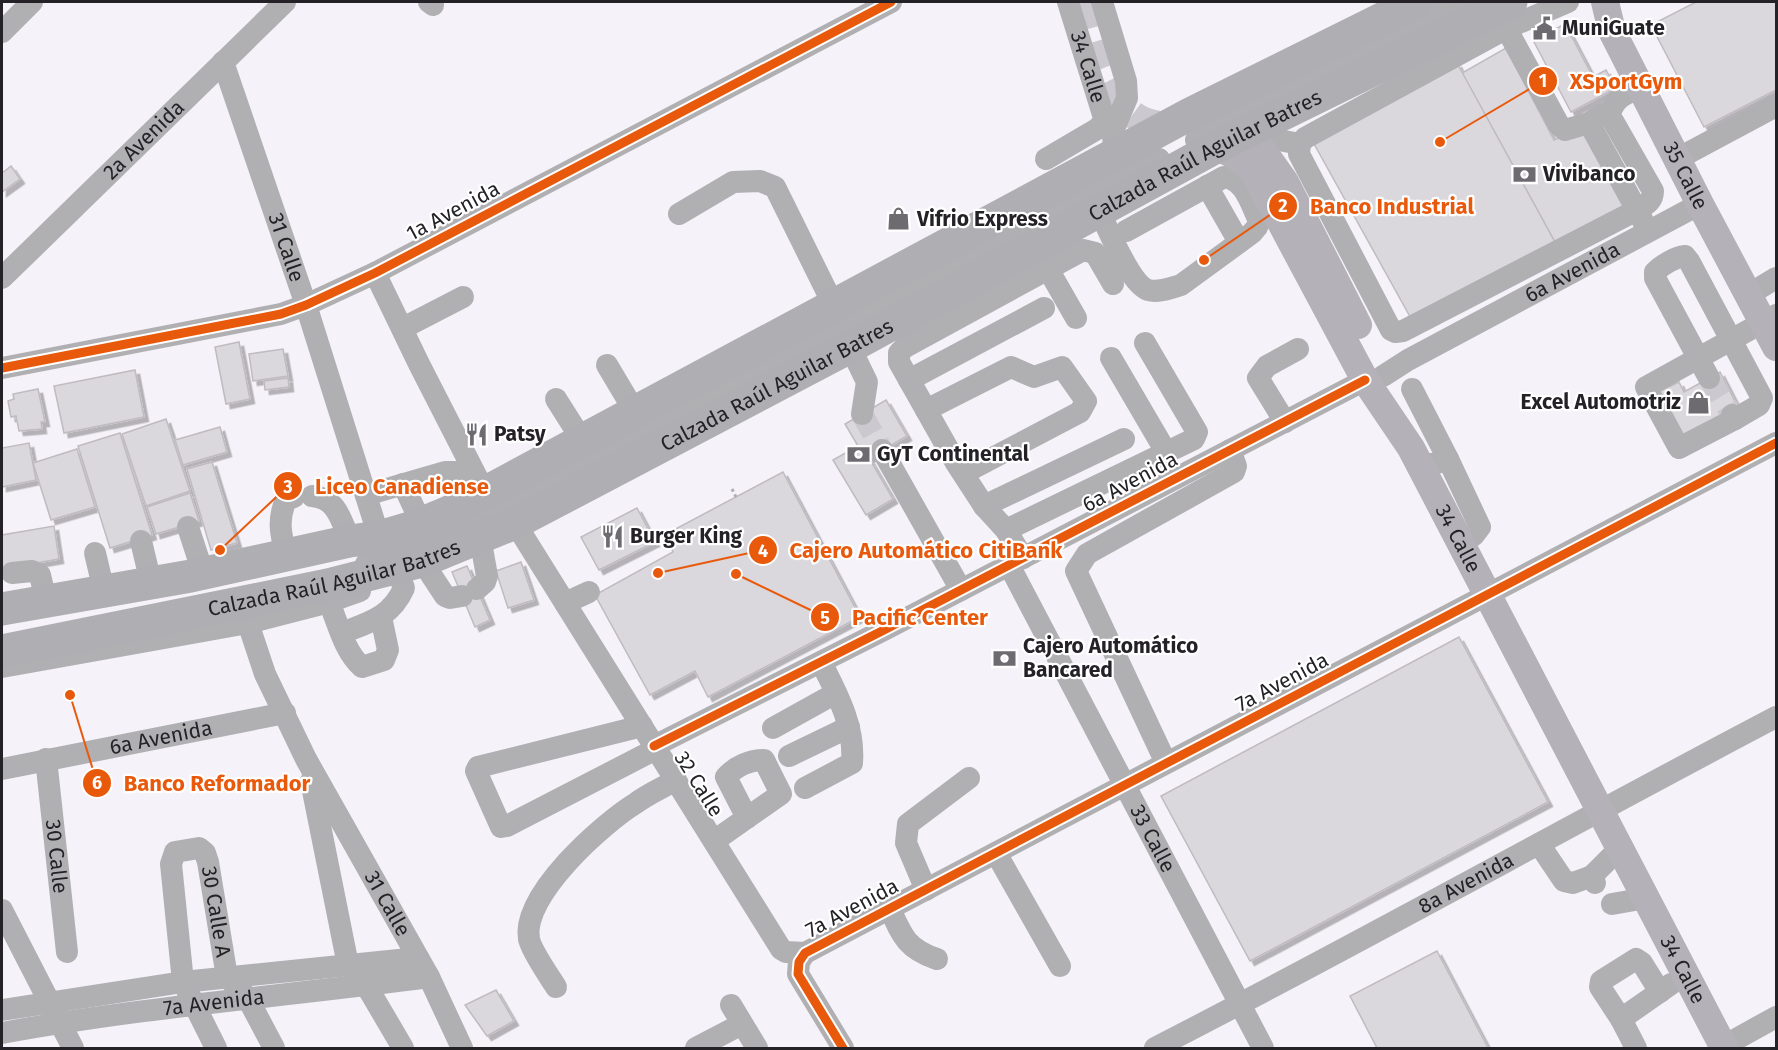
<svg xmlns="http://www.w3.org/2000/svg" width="1778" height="1050" viewBox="0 0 1778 1050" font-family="'Fira Sans',sans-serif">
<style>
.building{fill:#dbd8dd;stroke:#bfbbc0;stroke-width:1.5;filter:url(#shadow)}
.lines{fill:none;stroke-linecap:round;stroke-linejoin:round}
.minor-tunnel{stroke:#cbc8cf;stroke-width:22;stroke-dasharray:22 11;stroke-linecap:butt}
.major-tunnel{stroke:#cbc8cf;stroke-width:28;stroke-dasharray:28 14;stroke-linecap:butt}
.path{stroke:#afafb2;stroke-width:3;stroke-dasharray:3 3;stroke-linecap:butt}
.minor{stroke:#b0b0b3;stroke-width:22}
.major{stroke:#b4b2b8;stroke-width:28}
.highway{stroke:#afaeb2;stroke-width:33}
.path-bridge{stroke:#afafb2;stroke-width:3;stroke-dasharray:3 3;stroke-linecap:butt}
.cycleway-casing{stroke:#fff;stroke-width:13}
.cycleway{stroke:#e8590c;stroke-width:9}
.labels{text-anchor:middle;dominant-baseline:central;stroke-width:4.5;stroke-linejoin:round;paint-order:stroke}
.poi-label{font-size:21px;font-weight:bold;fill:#242227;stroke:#fff;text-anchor:start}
.street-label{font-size:21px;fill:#242227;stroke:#fff}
.leader{fill:none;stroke:#e8590c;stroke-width:2}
.callout-dot{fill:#e8590c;stroke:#fff;stroke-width:2}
.mark-label{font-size:18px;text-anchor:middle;font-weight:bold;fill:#fff}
.callout-label{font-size:22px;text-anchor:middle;font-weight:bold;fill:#e8590c;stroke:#fff;stroke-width:4.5;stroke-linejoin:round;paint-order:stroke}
</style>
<defs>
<filter id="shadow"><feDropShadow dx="4.5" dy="4.5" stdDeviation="0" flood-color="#0004"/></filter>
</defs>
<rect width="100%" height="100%" fill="#f5f2f9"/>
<g class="building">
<path d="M1696 2H1776V90L1704 127 1651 25Z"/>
<path d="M1565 24 1593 77 1606 70 1616 88 1571 112 1533 40Z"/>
<path d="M1506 48 1554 140 1585 127 1626 207 1556 244 1462 73Z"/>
<path d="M1457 63 1556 244 1413 322 1313 142Z"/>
<path d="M11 166 20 179 2 192V173Z"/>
<path d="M239 342 250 399 226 404 215 347Z"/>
<path d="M283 349 288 376 253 381 249 354Z"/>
<path d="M135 370 144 417 64 433 54 386Z"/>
<path d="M1720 372 1740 411 1684 441 1658 392 1679 382 1684 392Z"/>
<path d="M288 378 289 387 265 390 264 381Z"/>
<path d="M38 389 45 422H41L42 429 19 431 16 416 11 417 8 401 14 399 13 394Z"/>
<path d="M886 400 907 436 869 458 893 499 866 515 833 460 858 446 845 424Z"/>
<path d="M166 419 190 491 146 506 122 434Z"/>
<path d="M220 427 227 452 183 465 175 440Z"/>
<path d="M120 433 152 535 110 548 78 446Z"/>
<path d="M29 443 36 480 2 487V448Z"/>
<path d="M77 449 95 507 51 520 33 463Z"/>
<path d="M212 462 237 543 211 550 187 469Z"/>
<path d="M783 472 860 617 708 697 695 671 650 695 595 595 673 552 666 534Z"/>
<path d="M190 493 199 521 156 534 147 507Z"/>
<path d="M637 508 655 542 599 570 581 537Z"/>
<path d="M54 526 59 559 2 569V535Z"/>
<path d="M521 562 534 600 508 608 496 571Z"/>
<path d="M467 566 490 620 475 627 452 572Z"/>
<path d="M1459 637 1548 802 1250 961 1161 796Z"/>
<path d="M1437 951 1488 1048H1377L1350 996Z"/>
<path d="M496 990 514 1021 487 1036 465 1005Z"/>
</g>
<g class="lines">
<g class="minor-tunnel">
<path d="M1709 378 1732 415"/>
<path d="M862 414 882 450"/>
</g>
<path class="major-tunnel" d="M1081 2C1093 43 1106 122 1162 125 1168 125 1174 124 1180 124"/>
<path class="path" d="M732 489 736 497"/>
<g class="minor">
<path d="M429 2 433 5"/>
<path id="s1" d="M1068 2 1105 121 1113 131"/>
<path d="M1102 2 1126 81 1127 98 1113 131 1114 155"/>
<path d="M1568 2 1507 28 1305 138 1300 144 1299 154 1391 330 1395 332 1403 331 1637 210C1645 205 1653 202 1653 191L1613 121 1609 116 1602 114 1589 123"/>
<path d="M1499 15 1559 125 1565 130 1589 123 1644 223"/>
<path d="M1402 23 1447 2"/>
<path d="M2 32 32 2"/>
<path id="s2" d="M223 62 306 305 379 537"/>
<path d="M1609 116C1615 97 1623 95 1641 87"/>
<path d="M1254 128 1284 141 1300 144"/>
<path d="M1196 140 1471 2"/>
<path d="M1046 159 1097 129 1105 121"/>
<path d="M1677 159 1776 106"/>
<path d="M1207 186 1239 242"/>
<path d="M1099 211C1108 228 1130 284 1148 290 1158 293 1171 288 1181 285L1252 233 1257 227 1259 221C1251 205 1245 179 1224 177L1126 231"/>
<path d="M679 214 733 182 760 181 775 187 833 304"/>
<path d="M979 255 1159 159"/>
<path d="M1048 269 1076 318"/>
<path d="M375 273 419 364 485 493"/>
<path id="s3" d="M2 278 285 2"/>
<path d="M1748 295 1776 278"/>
<path d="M403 328 463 297"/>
<path d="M850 347 867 382 862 414"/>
<path d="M1111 358 1166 452"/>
<path d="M607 365 635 412"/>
<path d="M2 368 281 314 306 305 375 273 891 2"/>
<path id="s4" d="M1383 376 1408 360 1700 204"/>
<path d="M1709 378 1655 278V272C1662 265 1675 257 1685 256L1689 261 1762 398 1759 405 1735 419 1732 415"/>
<path d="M909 380 1044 308"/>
<path d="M1412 389 1448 459"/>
<path d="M556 399 582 440"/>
<path d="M926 410 1011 367 1034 377 1062 367 1086 401 1080 412 964 473"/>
<path d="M1735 419 1679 448 1646 387 1776 315"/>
<path d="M1285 422 1258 378 1267 366 1298 349"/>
<path d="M882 450 961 590"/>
<path d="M1420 466 1437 463 1448 459 1480 527 1474 535 1461 544"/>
<path d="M403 484 421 523"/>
<path d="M366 495 445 472H458L475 496"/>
<path d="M312 496C337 498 341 520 350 541"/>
<path d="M984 506 1124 439"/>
<path d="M515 523 781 949 786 952 805 953"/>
<path d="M188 527 203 573"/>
<path d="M1006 530 1194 439 1197 432 1145 343"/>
<path d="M141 541 151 583"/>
<path d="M95 553 104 591"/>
<path d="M286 555C281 535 277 520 286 500L294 497"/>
<path d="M1023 558 1006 530 984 506 956 463 899 362V353L905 347 1083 250 1095 253 1113 284"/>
<path d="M366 564 402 547 462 524 908 291 945 270 980 243 992 236"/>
<path id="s5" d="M1009 565 1263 1048"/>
<path d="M412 567 422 561 445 596 450 598 462 596"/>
<path d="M12 573 32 571 40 575 46 601"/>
<path d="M477 589 485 582 487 576 480 537"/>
<path d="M329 602C338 623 344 651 362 667L384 660 388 650 381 617"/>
<path d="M565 603 589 592"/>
<path id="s6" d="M248 623 265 674 306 759 429 977 462 1048"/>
<path d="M342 633C370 622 391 617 404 588L399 575"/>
<path d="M2 667 248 623 329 602 360 591"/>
<path d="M642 726 478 767 476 771 501 827 507 826 656 749"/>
<path d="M773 728 836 693"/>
<path d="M654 746 882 631 1365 380"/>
<path d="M789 756 849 727"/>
<path id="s7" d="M46 759 67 952"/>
<path d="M1166 763 1076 571 1087 554 1234 472 1236 466 1230 450"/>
<path id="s8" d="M2 769 285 713"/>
<path d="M311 781 348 965 366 985 403 1048"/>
<path d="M805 788 852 763C855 726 837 694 821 662"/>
<path d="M714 841 781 794 764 760C750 760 736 766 726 777L747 818"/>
<path d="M1539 844 1564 881 1573 883 1592 876"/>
<path d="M996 853 1060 966"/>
<path d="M1595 883 1592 876 1620 848"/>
<path d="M926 890 906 843 908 824 969 778"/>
<path d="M1612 904 1646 898"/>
<path d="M890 909C902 936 907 949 937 959"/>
<path d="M2 910 73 1048"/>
<path d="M556 987C549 976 531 950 529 939 521 896 602 824 636 803 648 794 662 788 676 780"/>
<path d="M731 1005 757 1048"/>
<path d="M2 1010 183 982 418 958"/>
<path d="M1621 1019 1600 987 1601 981 1636 959 1642 963 1660 992"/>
<path id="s9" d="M2 1033C143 1007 286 996 429 977"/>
<path id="s10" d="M216 1048 183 982 171 864 175 852 199 848 205 853 208 862 227 977 247 997 274 1048"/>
<path d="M696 1048 742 1024"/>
<path d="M843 1048 798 974 799 962 805 953 1776 443"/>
<path id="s11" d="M1155 1048C1364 941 1568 826 1776 717"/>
<path d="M1636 1048 1621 1019 1671 984"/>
<path d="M1720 1048 1776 1017"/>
</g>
<g class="major">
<path id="s12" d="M1605 2 1612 31 1700 204 1776 347"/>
<path id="s13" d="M1216 147C1233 153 1244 160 1255 174L1365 380 1411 448 1724 1048"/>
<path d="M1263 151 1285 182 1358 325"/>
</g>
<g class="highway">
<path d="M2 609 191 576 350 541 379 537 413 527 449 512 1190 114 1416 2"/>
<path id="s14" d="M2 651 328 585 422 561 515 523 850 347 1216 147 1511 2"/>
</g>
<path class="path-bridge" d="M1438 2 1455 41"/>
<defs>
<g id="cycleway">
<path d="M2 368 281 314 306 305 375 273 891 2"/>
<path d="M654 746 882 631 1365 380"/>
<path d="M843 1048 798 974 799 962 805 953 1776 443"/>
</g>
</defs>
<use href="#cycleway" class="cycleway-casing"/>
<use href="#cycleway" class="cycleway"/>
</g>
<defs>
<symbol id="civic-bare" viewBox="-9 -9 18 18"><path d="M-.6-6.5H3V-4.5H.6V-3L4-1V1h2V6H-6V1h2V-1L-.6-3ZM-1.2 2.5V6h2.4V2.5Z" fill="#6d6b70" stroke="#fff" stroke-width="2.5" paint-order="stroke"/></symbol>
<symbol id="bank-bare" viewBox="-9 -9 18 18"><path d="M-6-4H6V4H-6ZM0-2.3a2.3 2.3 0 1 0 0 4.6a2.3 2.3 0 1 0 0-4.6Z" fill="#6d6b70" stroke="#fff" stroke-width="2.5" paint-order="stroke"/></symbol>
<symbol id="shop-bare" viewBox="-9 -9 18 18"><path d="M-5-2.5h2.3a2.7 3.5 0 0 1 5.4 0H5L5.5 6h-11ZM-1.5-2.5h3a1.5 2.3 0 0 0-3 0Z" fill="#6d6b70" stroke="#fff" stroke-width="2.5" paint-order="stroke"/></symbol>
<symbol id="restaurant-bare" viewBox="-9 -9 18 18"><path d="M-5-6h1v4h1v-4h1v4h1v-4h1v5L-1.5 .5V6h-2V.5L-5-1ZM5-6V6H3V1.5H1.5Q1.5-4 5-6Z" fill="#6d6b70" stroke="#fff" stroke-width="2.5" paint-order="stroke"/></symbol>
</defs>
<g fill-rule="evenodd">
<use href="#civic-bare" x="1528" y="12" width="33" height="33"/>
<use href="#bank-bare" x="1508" y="158" width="33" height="33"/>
<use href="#shop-bare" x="882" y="202" width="33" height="33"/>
<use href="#shop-bare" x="1682" y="386" width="33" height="33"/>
<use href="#restaurant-bare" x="460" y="418" width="33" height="33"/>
<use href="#bank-bare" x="842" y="438" width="33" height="33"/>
<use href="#restaurant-bare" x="596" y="520" width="33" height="33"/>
<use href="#bank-bare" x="988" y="642" width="33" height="33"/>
</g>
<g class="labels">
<g class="poi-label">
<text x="1562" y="28">MuniGuate</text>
<text x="1543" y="174">Vivibanco</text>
<text x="917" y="219">Vifrio Express</text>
<text x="1681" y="402" text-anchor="end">Excel Automotriz</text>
<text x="494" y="434">Patsy</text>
<text x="877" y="454">GyT Continental</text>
<text x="630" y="536">Burger King</text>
<text x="1023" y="646">Cajero Automático<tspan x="1023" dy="24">Bancared</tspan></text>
</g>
<g class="street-label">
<text stroke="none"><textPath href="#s1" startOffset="68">34 Calle</textPath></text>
<text stroke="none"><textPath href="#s3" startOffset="198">2a Avenida</textPath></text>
<text stroke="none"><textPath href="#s14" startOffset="1312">Calzada Raúl Aguilar Batres</textPath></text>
<text stroke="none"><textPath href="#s12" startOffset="192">35 Calle</textPath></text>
<text transform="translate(453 211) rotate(-28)">1a Avenida</text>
<text stroke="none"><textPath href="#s2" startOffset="196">31 Calle</textPath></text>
<text stroke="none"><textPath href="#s4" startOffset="216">6a Avenida</textPath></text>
<text stroke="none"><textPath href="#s14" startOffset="826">Calzada Raúl Aguilar Batres</textPath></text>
<text transform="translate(1130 482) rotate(-28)">6a Avenida</text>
<text stroke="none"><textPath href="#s13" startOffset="466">34 Calle</textPath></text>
<text stroke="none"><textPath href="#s14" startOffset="340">Calzada Raúl Aguilar Batres</textPath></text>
<text transform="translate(1282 682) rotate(-28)">7a Avenida</text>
<text stroke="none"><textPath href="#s8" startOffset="162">6a Avenida</textPath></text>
<text transform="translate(699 784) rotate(58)">32 Calle</text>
<text stroke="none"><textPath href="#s5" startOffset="309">33 Calle</textPath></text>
<text stroke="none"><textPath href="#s7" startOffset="98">30 Calle</textPath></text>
<text stroke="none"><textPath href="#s11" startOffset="352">8a Avenida</textPath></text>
<text stroke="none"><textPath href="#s6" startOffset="314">31 Calle</textPath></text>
<text transform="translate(852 908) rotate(-28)">7a Avenida</text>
<text stroke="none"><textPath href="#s10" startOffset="297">30 Calle A</textPath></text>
<text stroke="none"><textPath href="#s13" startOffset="952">34 Calle</textPath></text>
<text stroke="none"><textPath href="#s9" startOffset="214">7a Avenida</textPath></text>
</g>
</g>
<path class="leader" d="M1440 142L1543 81M1204 260L1283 206M220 550L288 486M658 573L763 550M736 574L825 617M70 695L97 783"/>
<g class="callout-dot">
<circle cx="1440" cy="142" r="6"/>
<circle cx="1204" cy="260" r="6"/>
<circle cx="220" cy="550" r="6"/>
<circle cx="658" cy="573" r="6"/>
<circle cx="736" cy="574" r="6"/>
<circle cx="70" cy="695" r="6"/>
<circle cx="1543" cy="81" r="15"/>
<circle cx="1283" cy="206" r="15"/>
<circle cx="288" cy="486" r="15"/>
<circle cx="763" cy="550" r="15"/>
<circle cx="825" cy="617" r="15"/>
<circle cx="97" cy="783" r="15"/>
</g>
<g class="mark-label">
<text x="1543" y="87">1</text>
<text x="1283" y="212">2</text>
<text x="288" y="493">3</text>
<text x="763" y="557">4</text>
<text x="825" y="624">5</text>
<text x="97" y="789">6</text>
</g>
<g class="callout-label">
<text x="1626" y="89">XSportGym</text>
<text x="1392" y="214">Banco Industrial</text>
<text x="402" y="494">Liceo Canadiense</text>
<text x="926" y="558">Cajero Automático CitiBank</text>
<text x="920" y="625">Pacific Center</text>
<text x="217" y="791">Banco Reformador</text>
</g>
<rect width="1778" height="1050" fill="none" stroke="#242227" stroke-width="6"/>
</svg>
